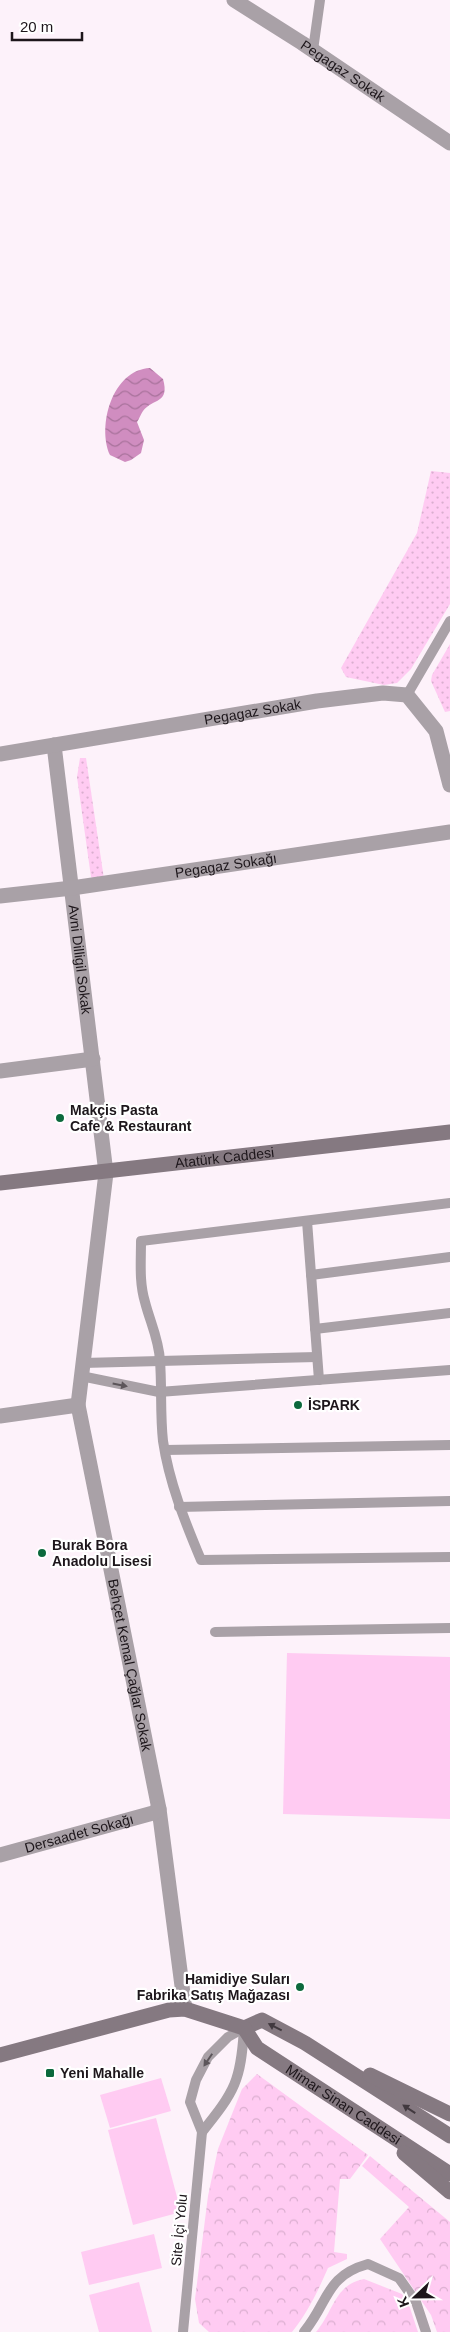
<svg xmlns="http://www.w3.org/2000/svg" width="450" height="2332" viewBox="0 0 450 2332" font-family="Arial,sans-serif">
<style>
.grass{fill:url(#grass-dots)}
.forest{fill:url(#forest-crowns)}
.pitch{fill:#ffcbf2}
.water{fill:url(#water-waves)}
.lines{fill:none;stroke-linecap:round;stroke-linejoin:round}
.lane{stroke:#a9a1a7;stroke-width:10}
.street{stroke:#a9a1a7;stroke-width:15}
.secondary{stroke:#857981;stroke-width:15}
.oneway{fill:#5c555a}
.oneway2{fill:#41393f}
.poi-dot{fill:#0c693d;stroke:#fff;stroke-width:2}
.labels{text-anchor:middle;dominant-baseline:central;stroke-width:4.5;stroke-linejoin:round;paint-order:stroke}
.street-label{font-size:14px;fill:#1d161b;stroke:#fff}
.poi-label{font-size:14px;font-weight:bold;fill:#1d161b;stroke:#fff;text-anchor:start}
</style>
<defs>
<pattern id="grass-dots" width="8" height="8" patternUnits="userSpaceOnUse" patternTransform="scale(1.25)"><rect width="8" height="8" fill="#ffcbf2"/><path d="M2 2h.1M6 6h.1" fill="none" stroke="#daaecf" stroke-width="1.8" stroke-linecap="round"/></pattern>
<pattern id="forest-crowns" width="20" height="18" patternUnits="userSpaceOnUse" patternTransform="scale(1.25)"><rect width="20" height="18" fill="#ffcbf2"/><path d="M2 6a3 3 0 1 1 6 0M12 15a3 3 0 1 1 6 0" fill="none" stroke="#daaecf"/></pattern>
<pattern id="water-waves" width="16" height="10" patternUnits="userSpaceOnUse" patternTransform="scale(1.25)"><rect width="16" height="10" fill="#d08dc0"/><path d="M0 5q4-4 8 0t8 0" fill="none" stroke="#a8729b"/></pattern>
</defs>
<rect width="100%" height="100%" fill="#fdf2fa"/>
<g class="grass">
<path d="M431 471 450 473V604L411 669 397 683 384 685 346 677 341 668 417 533Z"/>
<path d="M450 644V711L445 712 431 681 432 675Z"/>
<path d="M80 758H86L104 879 94 880 91 877 77 777Z"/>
</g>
<g class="forest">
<path d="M257 2074 368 2155 350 2179H340L334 2252 347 2254V2259L328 2268C318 2291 308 2312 292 2332H209L199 2323 195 2299 208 2196 218 2149 242 2089Z"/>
<path d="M370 2156 450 2222V2332H437L431 2315 380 2239 409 2207 362 2166Z"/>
<path d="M364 2279 402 2294 410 2308 418 2332H316C334 2311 334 2285 364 2279Z"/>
</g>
<g class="pitch">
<path d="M287 1653 450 1657V1819L283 1814Z"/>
<path d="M161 2078 171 2111 110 2128 100 2095Z"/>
<path d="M156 2118 181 2212 133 2225 108 2130Z"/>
<path d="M154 2234 162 2268 89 2285 81 2252Z"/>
<path d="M139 2282 152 2332H99L89 2295Z"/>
</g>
<path class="water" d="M150 368 163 379C170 404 153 398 143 411 141 414 139 419 137 422L144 440 141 453 131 460 125 462 110 455C97 426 112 370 150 368Z"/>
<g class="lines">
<g class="lane">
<path d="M313 50 320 0"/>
<path d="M407 695 450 621"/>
<path d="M450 1203 141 1241C141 1262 139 1282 145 1302 150 1322 159 1339 160 1361 162 1387 160 1414 163 1441 169 1482 185 1522 201 1560L450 1557"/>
<path d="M307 1221 319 1380"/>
<path d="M311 1275 450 1257"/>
<path d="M315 1329 450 1313"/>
<path d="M83 1363 317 1357"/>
<path d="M81 1376 159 1392 450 1370"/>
<path d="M165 1450 450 1445"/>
<path d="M179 1507 450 1501"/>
<path d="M215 1632 450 1628"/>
<path d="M202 2132C235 2091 241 2081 244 2028"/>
<path d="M183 2332 202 2132 190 2102 196 2080 208 2057 228 2037 244 2028"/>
<path d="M304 2332C329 2302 325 2276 368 2264L399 2278 416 2302 426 2332"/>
</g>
<g class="street">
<path id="s1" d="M234 0 302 43 450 143"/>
<path id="s2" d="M54 745 106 1173 78 1405 159 1809 185 2009"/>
<path id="s3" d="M0 754 317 701 383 693 407 695 436 731 450 785"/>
<path id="s4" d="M0 896 72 888 450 832"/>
<path d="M0 1071 93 1059"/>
<path d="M0 1416 78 1405"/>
<path id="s5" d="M0 1855 153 1813 159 1809"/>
</g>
<g class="secondary">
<path id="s6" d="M0 1183 450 1132"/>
<path d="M244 2028 262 2020 305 2043 450 2136"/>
<path id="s7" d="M0 2055 169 2010 185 2009 244 2028 257 2048 450 2174"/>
<path d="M370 2075 450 2114"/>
<path d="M404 2153 450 2192"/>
</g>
</g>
<defs><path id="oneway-solid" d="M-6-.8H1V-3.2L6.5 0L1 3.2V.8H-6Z" transform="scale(1.25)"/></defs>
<g class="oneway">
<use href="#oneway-solid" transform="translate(120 1385) rotate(11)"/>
<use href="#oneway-solid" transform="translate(208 2060) rotate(124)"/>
</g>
<g class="oneway2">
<use href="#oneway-solid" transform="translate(275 2027) rotate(-153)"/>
<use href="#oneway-solid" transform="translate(409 2109) rotate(-147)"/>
</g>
<g class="poi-dot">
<circle cx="60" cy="1118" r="5"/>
<circle cx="298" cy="1405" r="5"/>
<circle cx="42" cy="1553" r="5"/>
<circle cx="300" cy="1987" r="5"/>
<rect x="45" y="2068" width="10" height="10" rx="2.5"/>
</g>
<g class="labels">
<g class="street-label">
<text stroke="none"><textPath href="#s1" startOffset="130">Pegagaz Sokak</textPath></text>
<text stroke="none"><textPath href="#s3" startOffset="256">Pegagaz Sokak</textPath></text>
<text stroke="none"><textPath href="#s4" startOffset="228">Pegagaz Sokağı</textPath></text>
<text stroke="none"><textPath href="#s2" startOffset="216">Avni Dilligil Sokak</textPath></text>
<text stroke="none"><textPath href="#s6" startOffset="226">Atatürk Caddesi</textPath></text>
<text stroke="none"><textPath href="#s2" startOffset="930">Behçet Kemal Çağlar Sokak</textPath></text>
<text stroke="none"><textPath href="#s5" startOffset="82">Dersaadet Sokağı</textPath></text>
<text stroke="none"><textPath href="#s7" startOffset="380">Mimar Sinan Caddesi</textPath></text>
<text transform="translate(179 2230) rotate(-85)">Site İçi Yolu</text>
</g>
<g class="poi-label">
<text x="70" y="1110">Makçis Pasta<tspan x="70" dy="16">Cafe &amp; Restaurant</tspan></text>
<text x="308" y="1405">İSPARK</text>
<text x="52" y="1545">Burak Bora<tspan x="52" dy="16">Anadolu Lisesi</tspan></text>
<text x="290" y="1979" text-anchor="end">Hamidiye Suları<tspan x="290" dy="16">Fabrika Satış Mağazası</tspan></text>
<text x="60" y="2073">Yeni Mahalle</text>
</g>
</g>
<g transform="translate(415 2297) rotate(248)" stroke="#ffffff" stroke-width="4" paint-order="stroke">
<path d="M0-4L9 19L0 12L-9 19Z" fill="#1d161b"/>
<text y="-8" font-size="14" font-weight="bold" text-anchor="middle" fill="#1d161b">K</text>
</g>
<path d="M12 32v8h70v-8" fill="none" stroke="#1d161b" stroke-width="2.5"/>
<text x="20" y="32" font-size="15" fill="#1d161b" stroke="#ffffff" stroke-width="4" paint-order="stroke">20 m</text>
</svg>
